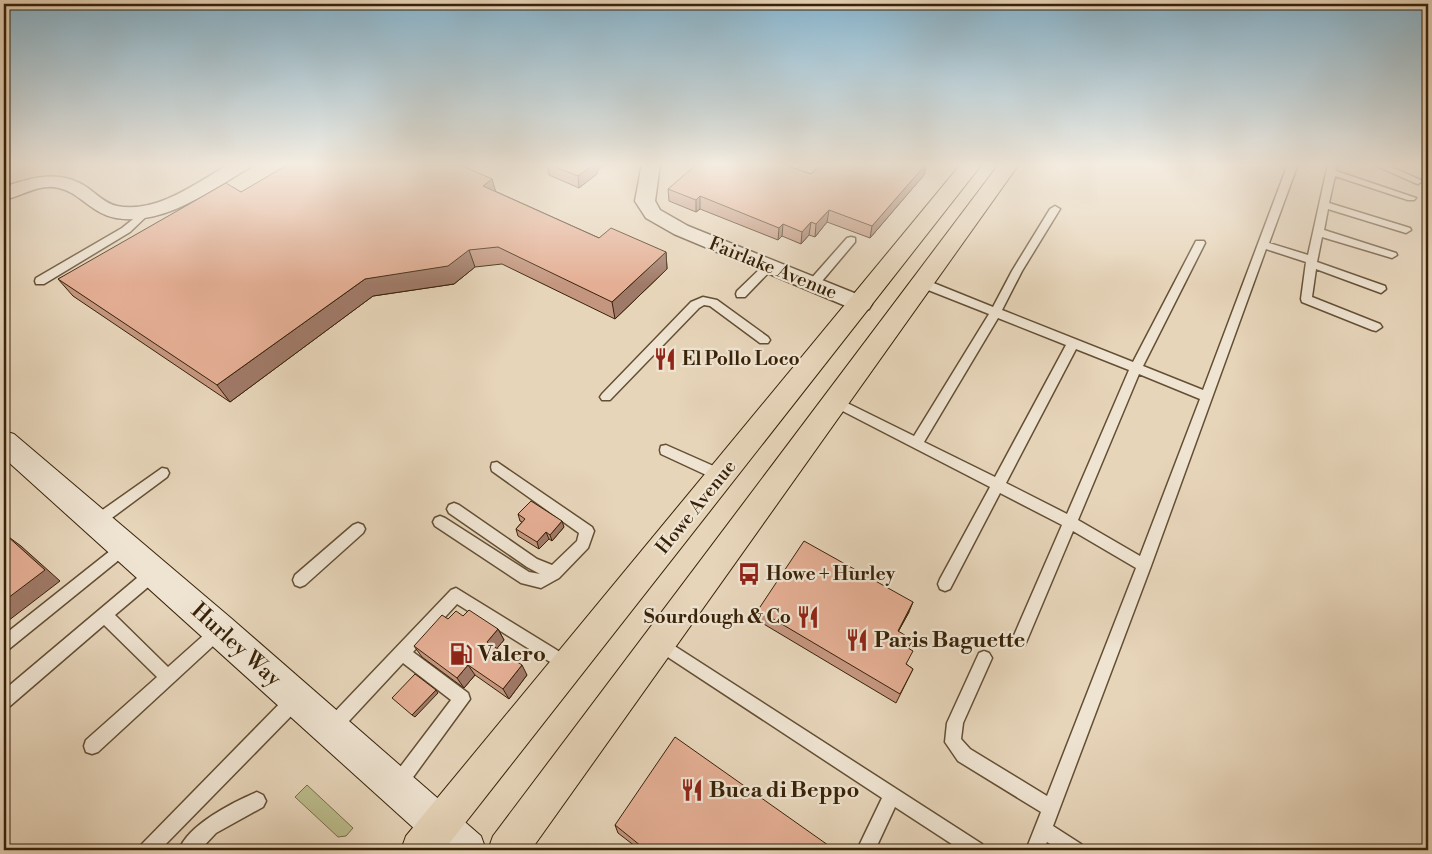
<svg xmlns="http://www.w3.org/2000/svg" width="1432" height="854" viewBox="0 0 1432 854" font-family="'Libre Bodoni',serif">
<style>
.green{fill:#bbbc8c;stroke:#7a6f4a}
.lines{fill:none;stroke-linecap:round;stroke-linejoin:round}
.lane-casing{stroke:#644f34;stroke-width:3}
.street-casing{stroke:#644f34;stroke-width:3}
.secondary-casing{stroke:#382208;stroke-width:2}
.primary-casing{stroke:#382208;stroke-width:2}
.lane{fill:#efe4d2;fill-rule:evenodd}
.street{fill:#efe4d2;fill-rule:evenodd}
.secondary{fill:#efe4d2;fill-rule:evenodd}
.primary{fill:#e7d5ba;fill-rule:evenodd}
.wall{fill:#c4967f;stroke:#382208}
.shaded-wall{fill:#a07a68;stroke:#382208}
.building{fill:#e4ae94;stroke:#382208}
.labels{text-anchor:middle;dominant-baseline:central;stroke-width:4.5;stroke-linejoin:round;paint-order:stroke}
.street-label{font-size:19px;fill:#382208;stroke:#efe4d2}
.poi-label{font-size:19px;font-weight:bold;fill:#382208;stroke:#efe4d2;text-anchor:start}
.near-poi-label{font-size:22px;font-weight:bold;fill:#382208;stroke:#efe4d2;text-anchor:start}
.near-street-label{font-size:22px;fill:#382208;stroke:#efe4d2}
</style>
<rect width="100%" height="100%" fill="#e7d5ba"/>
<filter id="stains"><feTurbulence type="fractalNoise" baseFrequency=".004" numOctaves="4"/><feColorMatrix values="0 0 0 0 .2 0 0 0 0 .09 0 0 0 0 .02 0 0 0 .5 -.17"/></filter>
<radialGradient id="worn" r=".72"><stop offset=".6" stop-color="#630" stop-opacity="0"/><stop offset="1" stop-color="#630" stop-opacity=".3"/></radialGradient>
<path class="green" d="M307 785 353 828 346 836 338 837 295 797Z"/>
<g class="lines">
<defs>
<g id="lane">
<path d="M1288 164H1298L1269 243 1308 255 1328 164H1338L1336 171 1416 198 1414 200H1408L1335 176 1329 203 1410 228 1411 230 1406 233 1328 209 1324 230 1396 253 1397 255 1392 258 1322 237 1317 262 1385 286 1386 289 1381 293 1316 269 1312 297 1380 324 1382 327 1376 331 1372 330 1302 302 1301 299 1306 262 1266 249 1151 566 1053 826 1081 844 1084 850H1059L1047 842 1044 850H1026L1041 812 958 761 945 742 947 723 979 653 984 651 989 653 992 658 963 723 961 739 970 749 1047 796 1136 568 1073 531 1025 645 1020 647 1015 645 1012 640 1062 525 1000 493 950 589 945 591 940 589 938 584 940 579 990 487 831 405 829 402 835 397 839 399 914 436 989 314 918 286 917 283 918 280H926L993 307 1012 271 1050 209 1055 206 1060 209 1022 271 1002 310 1133 362 1195 243 1196 241H1204L1205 243 1143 366 1203 390ZM998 318 1066 345 995 477 924 442ZM1076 349 1129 370 1067 514 1006 483ZM1139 374 1200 399 1140 556 1078 520Z"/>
<path d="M1372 164H1385L1423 181 1418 184 1415 183Z"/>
<path d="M147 208 150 209V213L130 232 44 284H36L35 281 36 278 122 228Z"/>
<path d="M851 237 855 238V242L817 287H809L808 284 809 281 847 238Z"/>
<path d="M769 263 773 264V268L745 297H737L736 294 737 291 765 264Z"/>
<path d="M703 297 717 300 768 337 770 340 768 343H760L710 306 704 305 699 308 610 400H602L600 397 602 394 691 302Z"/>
<path d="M666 445 727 472 729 476 727 480 722 481 717 480 661 454 660 450 661 446Z"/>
<path d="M497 462 592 527 594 531 588 548 559 578 541 588 521 583 435 526 433 522 435 518 440 516 445 518 529 572 540 574 527 567 449 513 447 509 449 505 454 503 459 505 537 559 552 565 577 541 579 533 492 471 491 467 492 463Z"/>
<path d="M162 468 167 469 169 473 167 477 101 526 96 528 91 526 89 522 91 518Z"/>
<path d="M358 523 363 525 365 529 363 533 305 585 300 587 295 585 293 580 295 575 353 525Z"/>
<path d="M125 541 130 543 132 547 130 551 9 649 4 651V635L120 543Z"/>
<path d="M155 566 160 567 162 572 160 577 115 615 168 667 215 625 220 623 225 625 228 630 225 635 98 752 92 754 86 752 84 746 86 740 157 677 104 625 10 706 4 708V690L150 567Z"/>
<path d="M456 588 573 660 576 665 573 670 568 673 563 670 457 604 413 652 468 693 470 699 403 791 397 793 391 791 389 785 391 779 451 700 403 663 337 734 331 736 325 734 323 728 325 722 451 590Z"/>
<path d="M659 636 982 844 985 850H961L895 807 875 850H857L882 798 654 648 651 643 654 638Z"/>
<path d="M295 692 301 694 303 700 301 706 160 850H139L142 844 289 694Z"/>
<path d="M257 792 263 795 266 801 263 807 216 833 200 850H179C188 825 233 802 257 792Z"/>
</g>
<g id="street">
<path d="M229 164H251L249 168C209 191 164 226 116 218 92 214 79 192 59 188 40 183 22 196 4 200V187C32 177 61 169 88 188 96 194 106 204 117 206 156 214 197 183 229 164Z"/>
<path d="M642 164H660L655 201 660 210 688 226 869 299 872 304 869 309 861 312 853 309 674 234 646 218 635 201Z"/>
</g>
<path id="secondary" d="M4 431 14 434 232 619 481 836 486 850H438L4 458Z"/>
<g id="primary">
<path d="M961 164H982L444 850H401L406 836Z"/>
<path d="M999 164H1019L531 850H488L493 836Z"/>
</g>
</defs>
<use href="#lane" class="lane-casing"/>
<use href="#street" class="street-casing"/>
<use href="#secondary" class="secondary-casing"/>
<use href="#primary" class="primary-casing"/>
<use href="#lane" class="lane"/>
<use href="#street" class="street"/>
<use href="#secondary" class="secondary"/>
<use href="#primary" class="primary"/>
</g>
<g class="wall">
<path d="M547 164 597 171V174L579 188 549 175Z"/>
<path d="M821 164H927L924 175 870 238 827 222 815 237 809 235 801 244 782 236 778 240 700 209 696 212 669 201 668 189 811 174Z"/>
<path d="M492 179 495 191 599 238 666 252 667 269 615 319 502 264 475 267 454 284 373 296 230 402 73 296 58 279 241 192Z"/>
<path d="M518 514 564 527 552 541 549 539 539 549 518 536 516 529 522 522 520 521Z"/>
<path d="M758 610 909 612 898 632 908 648 906 664 913 669 896 703 757 620Z"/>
<path d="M463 616 498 629 504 640 497 648 527 675 509 699 475 675 464 688 422 657 414 646 448 619Z"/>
<path d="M615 825 835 850H640L618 833Z"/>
</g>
<g class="shaded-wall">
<path d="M593 164H606L597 171V174L579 188 578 176Z"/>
<path d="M926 164 924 175 870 238 872 226Z"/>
<path d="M492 179 497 196 483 186Z"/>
<path d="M700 196V209L696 212V200Z"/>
<path d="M829 210 827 222 815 237 816 224Z"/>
<path d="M811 222 809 235 801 244 802 232Z"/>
<path d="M783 224 782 236 778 240 779 228Z"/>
<path d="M469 250 475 267 454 284 373 296 230 402 217 385 365 279Z"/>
<path d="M666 252 667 269 615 319 612 302Z"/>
<path d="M562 521 564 527 552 541 550 535Z"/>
<path d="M546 532 549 539 539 549 537 542Z"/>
<path d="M6 535 21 546 60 581 4 624Z"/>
<path d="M913 602 909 612 893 641 898 631Z"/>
<path d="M498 629 504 640 494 652 487 642Z"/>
<path d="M468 665 475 675 464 688 457 678Z"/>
<path d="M522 665 527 675 509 699 503 689Z"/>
<path d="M436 690 438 693 415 717 412 715Z"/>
</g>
<g class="building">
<path d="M289 164H458L492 179 483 186 599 238 611 228 666 252 612 302 498 247 469 250 448 266 365 279 217 385 58 279 226 183 241 192Z"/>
<path d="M547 164H594L578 176Z"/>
<path d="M697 164H782L811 174 821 164H926L872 226 829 210 816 224 811 222 802 232 783 224 779 228 700 196 696 200 668 189Z"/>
<path d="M531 501 562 521 550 535 546 532 537 542 516 529 525 519 518 514Z"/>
<path d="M6 535 45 570 4 601V536Z"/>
<path d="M804 541 913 602 898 631 913 640 908 648 913 651 906 664 913 669 900 694 758 610Z"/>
<path d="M469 610 498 629 487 642 522 665 503 689 468 665 457 678 414 646 442 615 448 619 456 611 463 616Z"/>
<path d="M415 674 436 690 412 715 392 698Z"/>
<path d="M675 737 835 850H646L615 825Z"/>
</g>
<linearGradient id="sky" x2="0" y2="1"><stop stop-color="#88b6cf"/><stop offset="0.58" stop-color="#f4ece0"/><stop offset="1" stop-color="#f4ece0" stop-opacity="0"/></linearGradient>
<rect width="1432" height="284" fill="url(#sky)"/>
<defs>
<symbol id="restaurant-bare" viewBox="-9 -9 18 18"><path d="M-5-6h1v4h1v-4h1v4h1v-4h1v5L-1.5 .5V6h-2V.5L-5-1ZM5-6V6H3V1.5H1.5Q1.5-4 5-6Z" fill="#8f2418" stroke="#efe4d2" stroke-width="2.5" paint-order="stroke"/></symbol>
<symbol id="bus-bare" viewBox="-9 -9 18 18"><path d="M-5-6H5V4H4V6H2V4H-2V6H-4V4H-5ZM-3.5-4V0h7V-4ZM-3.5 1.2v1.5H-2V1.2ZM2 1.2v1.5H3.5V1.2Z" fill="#8f2418" stroke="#efe4d2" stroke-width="2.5" paint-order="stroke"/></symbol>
<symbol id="fuel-bare" viewBox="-9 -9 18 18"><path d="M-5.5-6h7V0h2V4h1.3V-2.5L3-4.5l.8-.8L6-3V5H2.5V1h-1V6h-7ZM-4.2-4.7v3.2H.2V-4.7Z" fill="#8f2418" stroke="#efe4d2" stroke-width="2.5" paint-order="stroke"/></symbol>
</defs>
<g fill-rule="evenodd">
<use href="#restaurant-bare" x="649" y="343" width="32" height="32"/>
<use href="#bus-bare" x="733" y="558" width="32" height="32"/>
<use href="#restaurant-bare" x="792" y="601" width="32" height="32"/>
<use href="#restaurant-bare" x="841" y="624" width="32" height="32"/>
<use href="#fuel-bare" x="445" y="638" width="32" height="32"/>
<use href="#restaurant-bare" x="676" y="774" width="32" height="32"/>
</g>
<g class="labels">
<g class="street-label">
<text transform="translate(773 268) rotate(22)">Fairlake Avenue</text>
<text transform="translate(696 507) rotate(-51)">Howe Avenue</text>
</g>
<g class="poi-label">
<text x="682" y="359">El Pollo Loco</text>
<text x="766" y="574">Howe + Hurley</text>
<text x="791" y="617" text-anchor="end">Sourdough &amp; Co</text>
</g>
<g class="near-poi-label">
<text x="874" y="640">Paris Baguette</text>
<text x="478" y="654">Valero</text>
<text x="709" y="790">Buca di Beppo</text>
</g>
<g class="near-street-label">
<text transform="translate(236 645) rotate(42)">Hurley Way</text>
</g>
</g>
<rect width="1432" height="854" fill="none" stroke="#e7d5ba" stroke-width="20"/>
<rect x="5" y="5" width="1422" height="844" fill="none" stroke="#382208" stroke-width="2.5"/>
<rect x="10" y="10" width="1412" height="834" fill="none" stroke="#382208"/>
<rect width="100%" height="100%" filter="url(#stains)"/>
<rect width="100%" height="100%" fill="url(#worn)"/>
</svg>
